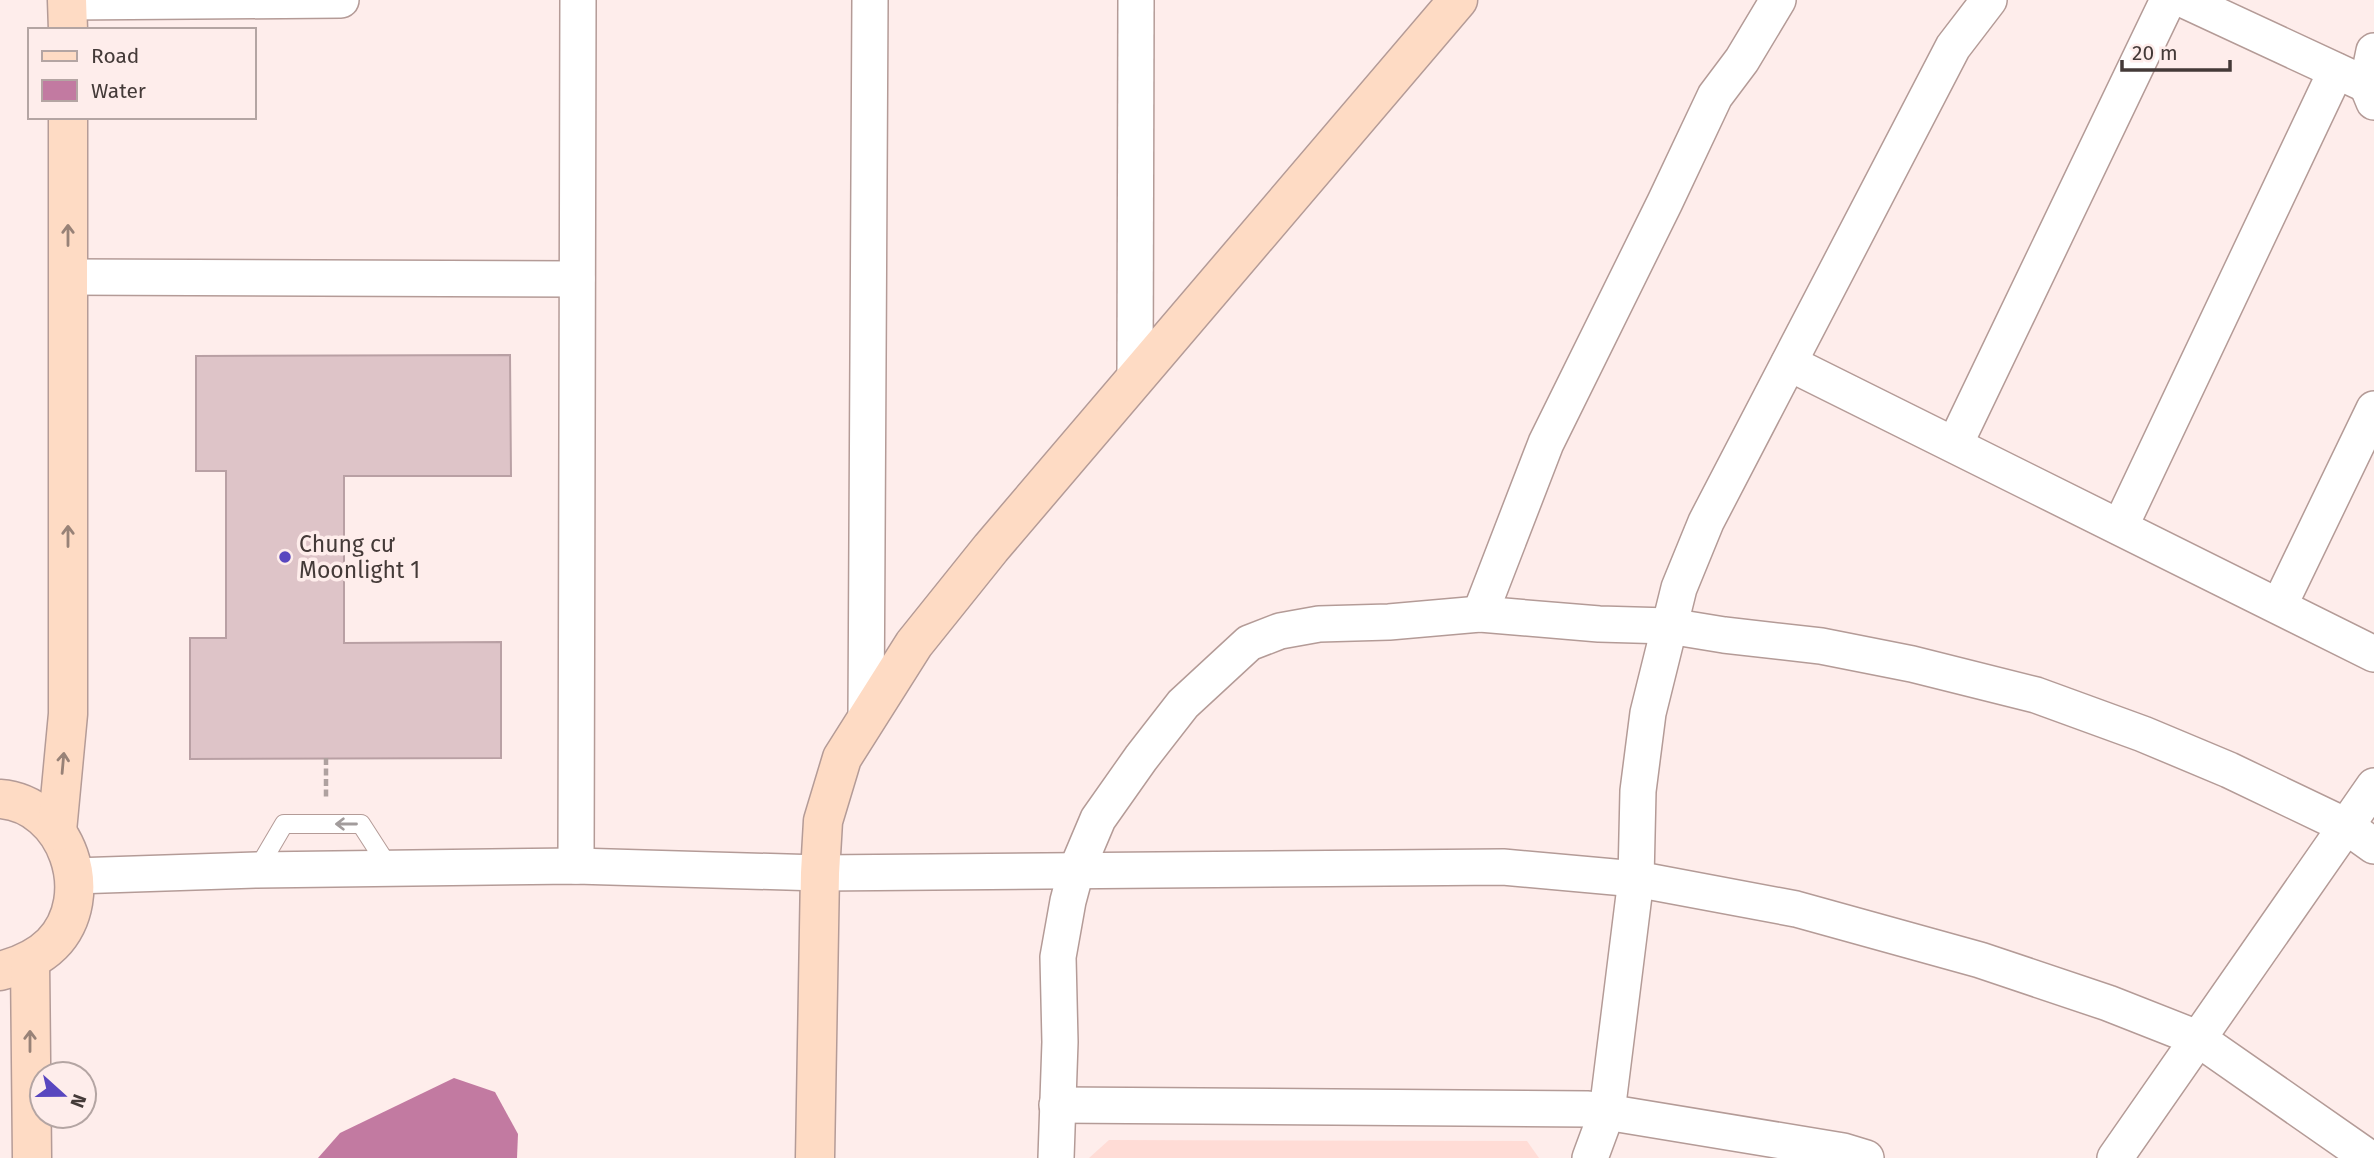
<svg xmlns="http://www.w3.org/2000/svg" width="2374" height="1158" viewBox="0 0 2374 1158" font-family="'Fira Sans',sans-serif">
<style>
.built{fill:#ffdcd6}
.water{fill:#c27aa1}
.building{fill:#dec4c8;stroke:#b9a0a4;stroke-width:2}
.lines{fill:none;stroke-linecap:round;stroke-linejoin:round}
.lane-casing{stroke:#b49b97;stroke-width:20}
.street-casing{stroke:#b49b97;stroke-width:38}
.secondary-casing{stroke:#b49b97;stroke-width:41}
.path{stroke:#afa19f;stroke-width:4.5;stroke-dasharray:7 3.5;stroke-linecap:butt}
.lane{stroke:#fff;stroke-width:18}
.street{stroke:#fff;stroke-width:35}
.secondary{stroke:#fedbc4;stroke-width:38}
.oneway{stroke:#988277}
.oneway2{stroke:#a29c9c}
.poi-dot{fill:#5947bf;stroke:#feedeb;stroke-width:2.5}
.labels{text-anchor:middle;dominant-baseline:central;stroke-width:7;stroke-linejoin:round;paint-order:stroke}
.poi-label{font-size:23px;fill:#443a38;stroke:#feedeb;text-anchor:start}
</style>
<rect width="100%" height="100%" fill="#feedeb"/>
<path class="built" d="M1109 1140 1527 1141 1539 1158H1089Z"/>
<path class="water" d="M454 1078 495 1092 518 1134 517 1158H318L340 1133Z"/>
<path class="building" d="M510 355 511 476H344V643L501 642V758L190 759V638H226V471H196V356Z"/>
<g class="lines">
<defs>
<path id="lane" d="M257 870 284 824H361L390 869"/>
<g id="street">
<path d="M2184 0 2367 85"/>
<path d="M67 2 341 0"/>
<path d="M2374 51 2367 85 2374 102"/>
<path d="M68 277 577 279"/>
<path d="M1789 363 2374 654"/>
<path d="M1135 378 1136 0"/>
<path d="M1955 444 2168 0"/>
<path d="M2120 527 2336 71"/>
<path d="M2279 606 2374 409"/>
<path d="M1480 614 1546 443 1665 202 1715 96 1742 60 1778 0"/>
<path d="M866 718 870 0"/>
<path d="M576 866 578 0"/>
<path d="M74 876 257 870 576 866 820 873 1503 867 1636 879 1796 909 1980 960 2108 1003 2197 1038 2369 1158"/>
<path d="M1057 1105 1588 1109 1843 1151 1866 1158"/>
<path d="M1056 1158 1060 1042 1058 957 1068 901 1076 871 1098 819 1141 758 1183 704 1249 643 1280 631 1319 624 1389 622 1480 614 1599 624 1669 626 1724 635 1821 646 1912 664 2036 695 2143 734 2229 770 2346 826 2374 846"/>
<path d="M1590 1158 1607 1112 1636 879 1638 791 1648 713 1679 588 1706 522 1953 47 1989 0"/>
<path d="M2115 1158 2374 786"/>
</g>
<g id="secondary">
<path d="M67 0 68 30"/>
<path d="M0 799C67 804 99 896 52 944 37 959 19 966 0 971"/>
<path d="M57 831 68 714V117"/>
<path d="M30 961 32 1158"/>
<path d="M815 1158 820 873 823 821 842 758 914 644 991 548 1458 0"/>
</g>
</defs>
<use href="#lane" class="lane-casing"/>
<use href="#street" class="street-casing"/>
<use href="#secondary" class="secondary-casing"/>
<path class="path" d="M326 758V799"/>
<use href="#lane" class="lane"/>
<use href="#street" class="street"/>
<use href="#secondary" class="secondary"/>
</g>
<defs><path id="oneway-shaft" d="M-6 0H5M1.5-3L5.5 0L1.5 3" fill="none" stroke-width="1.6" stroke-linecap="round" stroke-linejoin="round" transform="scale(1.75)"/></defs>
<g class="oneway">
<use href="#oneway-shaft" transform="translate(68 235) rotate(-90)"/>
<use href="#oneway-shaft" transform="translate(68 536) rotate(-90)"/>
<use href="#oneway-shaft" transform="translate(63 763) rotate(-85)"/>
<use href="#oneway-shaft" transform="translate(30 1041) rotate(-90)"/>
</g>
<use class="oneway2" href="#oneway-shaft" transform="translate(346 824) rotate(180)"/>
<circle class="poi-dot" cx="285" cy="557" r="7"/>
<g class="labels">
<g class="poi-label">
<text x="299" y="544">Chung cư<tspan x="299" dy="26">Moonlight 1</tspan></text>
</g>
</g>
<rect x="28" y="28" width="228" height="91" fill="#feedeb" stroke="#b4a5a3" stroke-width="2"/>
<rect x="42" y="51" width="35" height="10" fill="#fedbc4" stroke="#b4a5a3" stroke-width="2"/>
<text x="91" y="63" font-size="21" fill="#443a38">Road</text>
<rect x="42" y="80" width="35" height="21" fill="#c27aa1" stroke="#b4a5a3" stroke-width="2"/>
<text x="91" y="98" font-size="21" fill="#443a38">Water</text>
<g transform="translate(63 1095) rotate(111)"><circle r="33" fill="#feedeb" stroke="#b4a5a3" stroke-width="2"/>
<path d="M0-5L12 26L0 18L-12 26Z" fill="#5947bf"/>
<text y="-10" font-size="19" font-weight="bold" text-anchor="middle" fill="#443a38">N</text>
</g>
<path d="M2122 60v10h108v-10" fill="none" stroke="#443a38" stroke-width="3.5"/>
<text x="2132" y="60" font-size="21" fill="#443a38" stroke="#feedeb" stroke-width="5" paint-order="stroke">20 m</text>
</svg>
